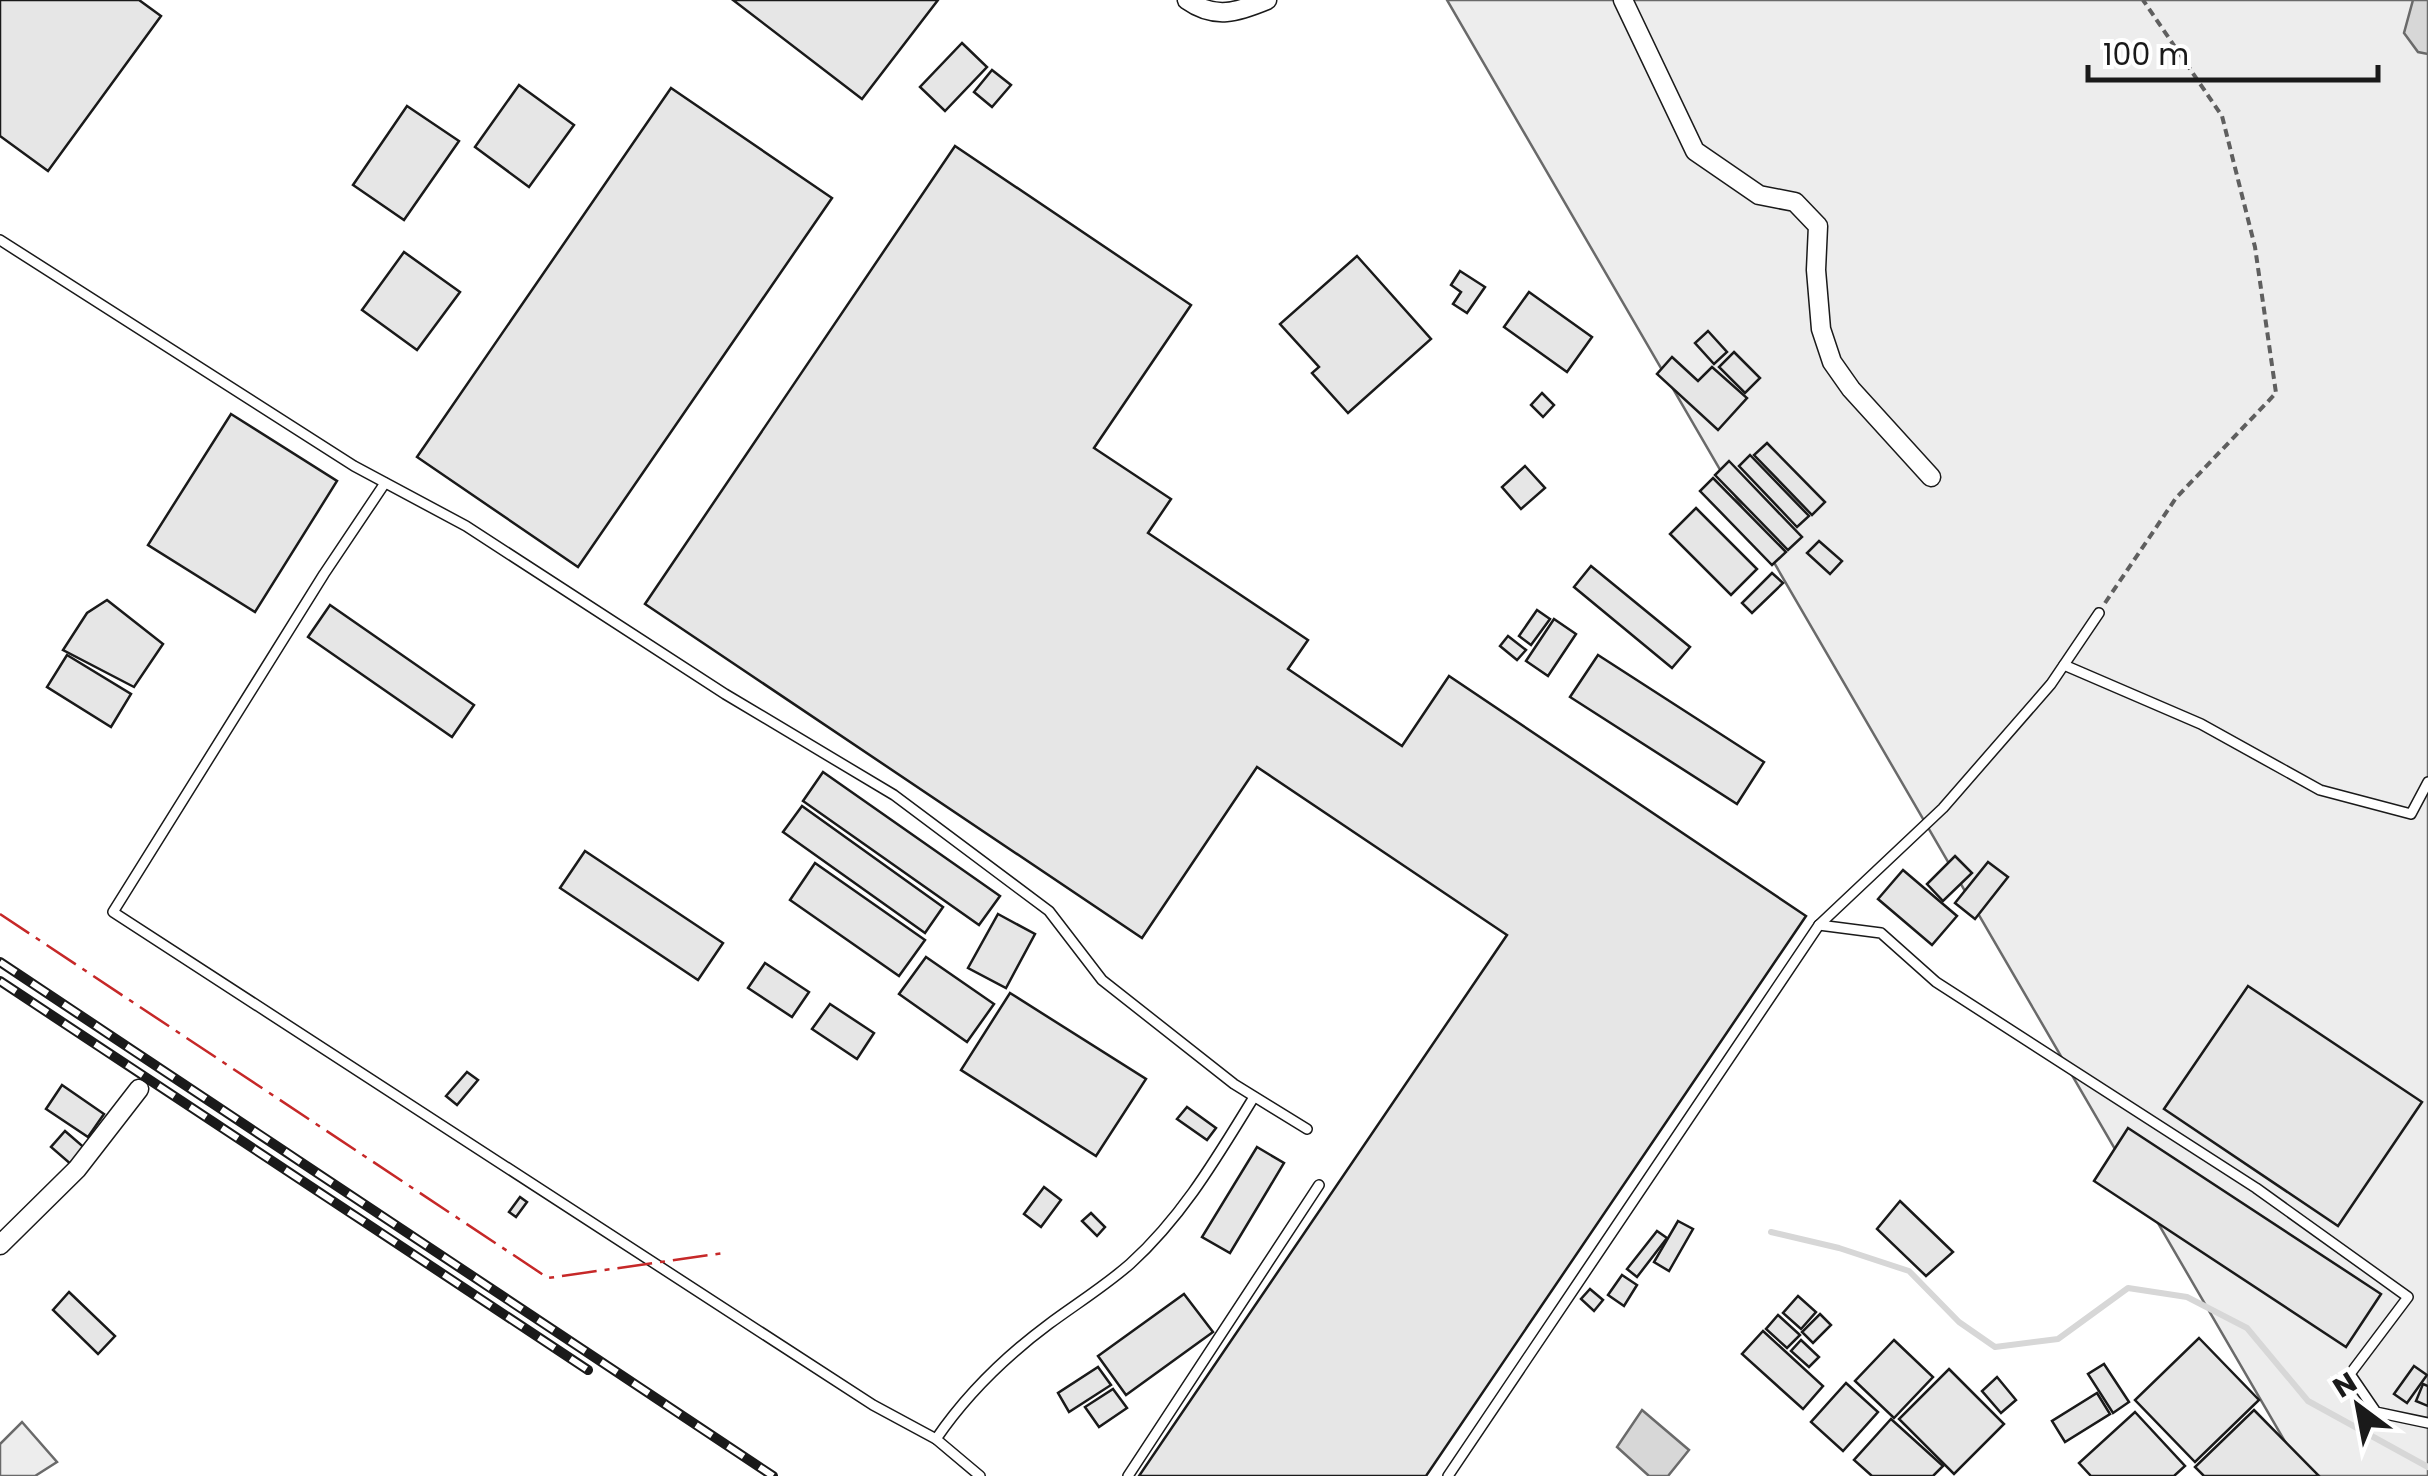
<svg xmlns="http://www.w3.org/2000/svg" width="2428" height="1476" viewBox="0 0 2428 1476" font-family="Poppins,sans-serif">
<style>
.built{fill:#ededed;stroke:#6a6a6a;stroke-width:2.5}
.water{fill:#d7d7d7;stroke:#6a6a6a;stroke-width:2.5}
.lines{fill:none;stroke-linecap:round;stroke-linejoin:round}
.stream{stroke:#d7d7d7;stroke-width:6}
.building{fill:#e6e6e6;stroke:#1a1a1a;stroke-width:2.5}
.service-casing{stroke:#1a1a1a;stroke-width:12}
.minor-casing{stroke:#1a1a1a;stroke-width:21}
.path{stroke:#5f5f5f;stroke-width:4;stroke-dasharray:8 5;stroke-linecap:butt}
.service{stroke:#fff;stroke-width:9}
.minor{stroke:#fff;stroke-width:18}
.rail-casing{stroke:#1a1a1a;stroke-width:10}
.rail{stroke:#fff;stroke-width:6;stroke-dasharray:19;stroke-linecap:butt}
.power{stroke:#c62828;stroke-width:2.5;stroke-dasharray:35 8 5 8;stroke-linecap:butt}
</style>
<rect width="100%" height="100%" fill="#fff"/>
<g class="built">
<path d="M1447 0H2428V1476H2305Z"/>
<path d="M22 1422 57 1462 35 1476H0V1444Z"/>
</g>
<g class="water">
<path d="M2413 0H2428V54L2418 52 2404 33Z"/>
<path d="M1642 1410 1689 1450 1668 1476H1649L1617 1447Z"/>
</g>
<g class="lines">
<path class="stream" d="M1771 1232 1839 1248 1909 1271 1959 1322 1995 1347 2058 1339 2128 1288 2187 1297 2247 1328 2308 1401 2428 1467"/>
</g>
<g class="building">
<path d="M0 0H139L161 16 48 171 0 136Z"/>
<path d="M733 0H938L862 99Z"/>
<path d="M962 43 987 67 945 111 920 87Z"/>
<path d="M992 70 1011 85 992 107 974 92Z"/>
<path d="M519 85 574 125 529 187 475 147Z"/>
<path d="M671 88 832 198 578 567 417 457Z"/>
<path d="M407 106 459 141 404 220 353 185Z"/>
<path d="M955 146 1191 305 1094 448 1171 499 1148 533 1308 640 1288 669 1402 746 1449 676 1806 916 1426 1476H1139L1507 935 1257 767 1142 938 645 604Z"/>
<path d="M404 252 460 292 417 350 362 310Z"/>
<path d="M1357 256 1431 339 1348 413 1312 373 1319 367 1280 324Z"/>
<path d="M1460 271 1485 287 1467 313 1453 304 1461 292 1451 285Z"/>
<path d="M1529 292 1592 337 1567 372 1504 327Z"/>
<path d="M1708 331 1727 352 1714 364 1695 343Z"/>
<path d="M1734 352 1760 378 1745 393 1719 367Z"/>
<path d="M1672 357 1698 381 1712 367 1747 398 1718 430 1657 374Z"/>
<path d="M1542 393 1554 405 1543 417 1531 405Z"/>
<path d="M231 414 337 481 255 612 148 545Z"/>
<path d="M1767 443 1825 502 1812 515 1754 455Z"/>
<path d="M1750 455 1809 516 1797 527 1739 466Z"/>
<path d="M1729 461 1802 537 1788 550 1715 475Z"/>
<path d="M1525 466 1545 488 1521 509 1502 487Z"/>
<path d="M1713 478 1786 552 1772 565 1700 491Z"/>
<path d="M1696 508 1757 569 1731 595 1670 534Z"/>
<path d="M1819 541 1842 561 1830 574 1807 553Z"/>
<path d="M1591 566 1690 647 1672 668 1574 587Z"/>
<path d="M1772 573 1783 583 1752 613 1742 603Z"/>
<path d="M107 600 163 644 134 687 63 650 87 613Z"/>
<path d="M330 605 474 705 452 737 308 637Z"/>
<path d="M1537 610 1550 619 1531 645 1519 636Z"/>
<path d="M1554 619 1576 634 1548 676 1526 661Z"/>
<path d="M1508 636 1526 650 1517 660 1500 646Z"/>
<path d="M67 655 131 694 111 727 47 687Z"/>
<path d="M1598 655 1764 762 1737 804 1570 697Z"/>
<path d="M823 772 1000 896 979 925 803 801Z"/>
<path d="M802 806 943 907 925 933 783 832Z"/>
<path d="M585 851 723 943 698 980 560 888Z"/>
<path d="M1955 856 1972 873 1943 901 1927 884Z"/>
<path d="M1988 862 2008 877 1975 919 1955 903Z"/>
<path d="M815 863 925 940 899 976 790 900Z"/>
<path d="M1903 870 1957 916 1932 945 1878 899Z"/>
<path d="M998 914 1035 934 1006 988 968 968Z"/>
<path d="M926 957 994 1004 967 1042 899 994Z"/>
<path d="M765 963 809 992 792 1017 748 988Z"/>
<path d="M2248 986 2422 1102 2338 1226 2164 1109Z"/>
<path d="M1010 993 1146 1079 1096 1156 961 1070Z"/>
<path d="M830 1004 874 1033 857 1059 812 1029Z"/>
<path d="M467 1072 478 1080 457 1105 446 1096Z"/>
<path d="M62 1085 104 1114 88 1137 46 1109Z"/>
<path d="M1187 1107 1216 1128 1207 1140 1177 1119Z"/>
<path d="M2128 1128 2381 1294 2346 1347 2094 1181Z"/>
<path d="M65 1131 87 1150 73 1166 51 1147Z"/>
<path d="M1257 1147 1284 1163 1230 1253 1202 1237Z"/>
<path d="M1044 1187 1061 1200 1041 1227 1024 1214Z"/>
<path d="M520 1197 527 1202 516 1217 509 1212Z"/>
<path d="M1900 1201 1953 1252 1926 1276 1877 1229Z"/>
<path d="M1091 1213 1105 1227 1097 1236 1082 1221Z"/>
<path d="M1678 1221 1693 1229 1669 1271 1654 1262Z"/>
<path d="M1657 1231 1667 1238 1637 1277 1627 1269Z"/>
<path d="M1622 1275 1637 1285 1624 1306 1608 1295Z"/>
<path d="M1590 1289 1603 1300 1594 1311 1581 1299Z"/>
<path d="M69 1292 115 1336 98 1354 53 1310Z"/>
<path d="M1184 1294 1213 1332 1126 1395 1098 1356Z"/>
<path d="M1798 1296 1816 1312 1801 1329 1783 1313Z"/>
<path d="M1820 1314 1831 1325 1813 1343 1802 1332Z"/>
<path d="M1778 1315 1800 1335 1787 1348 1766 1329Z"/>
<path d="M1763 1331 1823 1386 1803 1409 1742 1354Z"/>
<path d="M2199 1338 2259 1400 2195 1462 2135 1400Z"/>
<path d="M1801 1340 1819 1357 1809 1367 1791 1351Z"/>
<path d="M1894 1340 1933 1377 1894 1418 1855 1381Z"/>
<path d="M2104 1364 2129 1402 2113 1413 2088 1374Z"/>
<path d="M2414 1366 2427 1375 2407 1403 2394 1394Z"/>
<path d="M1098 1367 1111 1385 1069 1412 1058 1393Z"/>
<path d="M1949 1369 2004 1424 1954 1474 1899 1419Z"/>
<path d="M1997 1377 2016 1400 2001 1413 1982 1391Z"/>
<path d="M1846 1383 1878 1412 1843 1451 1811 1422Z"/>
<path d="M2423 1384 2428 1386V1406L2416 1401Z"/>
<path d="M1113 1389 1127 1408 1099 1427 1085 1407Z"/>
<path d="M2097 1393 2110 1414 2065 1442 2052 1421Z"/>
<path d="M2254 1410 2319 1476H2204L2195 1467Z"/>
<path d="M2135 1412 2185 1466 2174 1476H2091L2079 1463Z"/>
<path d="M1891 1419 1943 1466 1933 1476H1872L1854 1460Z"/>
</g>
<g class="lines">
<defs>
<g id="service">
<path d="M0 240 354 466 466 526 725 694 894 795 1049 911 1102 980 1234 1084 1307 1129"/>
<path d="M385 483 324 574 113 912 873 1405 936 1439 980 1476"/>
<path d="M2064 665 2201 724 2320 790 2411 814 2428 782"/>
<path d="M1819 925 1881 933 1936 982 2256 1188 2408 1297 2350 1374 2376 1412 2428 1423"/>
<path d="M936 1439C966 1395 1006 1356 1049 1324 1076 1304 1105 1286 1130 1264 1183 1216 1217 1157 1254 1097"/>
<path d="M1128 1476 1319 1185"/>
<path d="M1448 1476 1819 925 1943 808 2051 684 2099 613"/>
</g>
<g id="minor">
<path d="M1187 0C1215 20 1238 12 1267 0"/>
<path d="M1623 0 1695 151 1759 195 1795 202 1818 226 1816 270 1821 329 1832 362 1851 389 1931 477"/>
<path d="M0 1245 77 1169 139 1089"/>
</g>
</defs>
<use href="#service" class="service-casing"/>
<use href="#minor" class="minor-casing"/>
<path class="path" d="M2105 603 2176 498 2276 393 2255 247 2222 116 2143 0"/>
<use href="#service" class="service"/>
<use href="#minor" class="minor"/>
<defs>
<g id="rail">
<path d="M0 962 773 1476"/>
<path d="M0 981 588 1370"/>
</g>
</defs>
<use href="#rail" class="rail-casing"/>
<use href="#rail" class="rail"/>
<path class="power" d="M0 914 548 1278 724 1253"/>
</g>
<g transform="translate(2358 1406) rotate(328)" stroke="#ffffff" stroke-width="8" paint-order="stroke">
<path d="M0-8L18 38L0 25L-18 38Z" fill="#1a1a1a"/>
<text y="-15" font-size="28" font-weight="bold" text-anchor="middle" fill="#1a1a1a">N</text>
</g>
<path d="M2088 65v15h290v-15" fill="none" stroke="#1a1a1a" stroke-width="5"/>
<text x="2103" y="65" font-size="30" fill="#1a1a1a" stroke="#ffffff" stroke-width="8" paint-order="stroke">100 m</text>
</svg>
